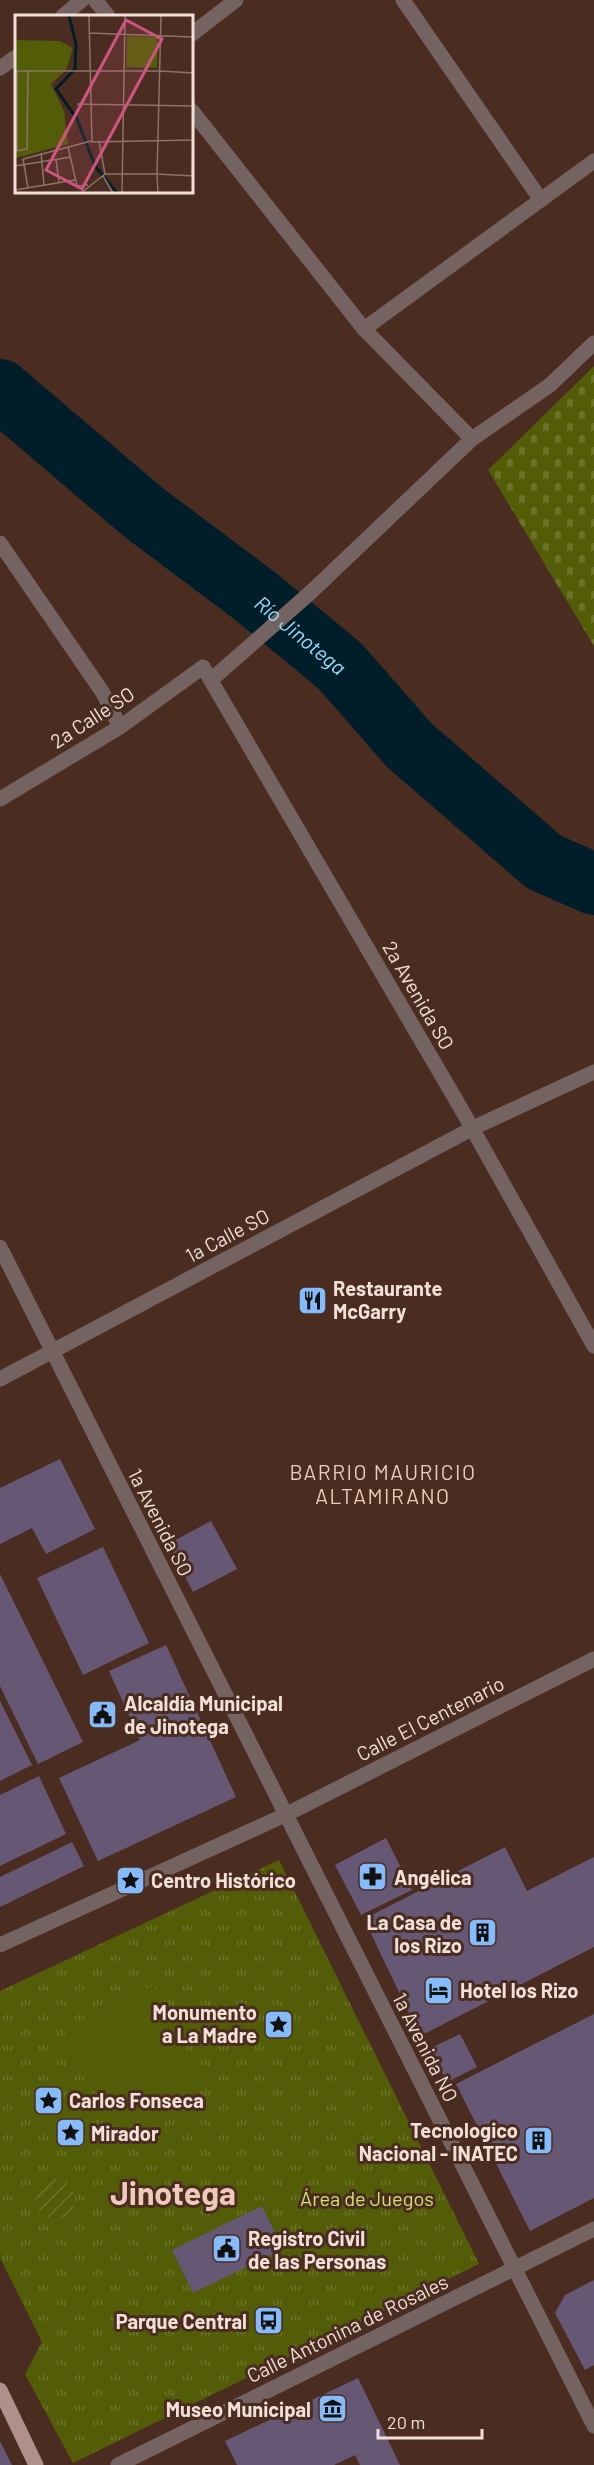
<svg xmlns="http://www.w3.org/2000/svg" width="594" height="2465" viewBox="0 0 594 2465" font-family="Barlow,sans-serif">
<style>
.cemetery{fill:url(#cemetery-stones)}
.park{fill:url(#park-tufts)}
.garden{fill:url(#garden-furrows)}
.pitch{fill:#535d07}
.lines{fill:none;stroke-linecap:round;stroke-linejoin:round}
.river{stroke:#001e29;stroke-width:62}
.building{fill:#665875}
.minor{stroke:#746360;stroke-width:15}
.major{stroke:#b1908a;stroke-width:15}
.labels{text-anchor:middle;dominant-baseline:central;stroke-width:6;stroke-linejoin:round;paint-order:stroke}
.street-label{font-size:20px;fill:#f2dfd7;stroke:#4a2d20}
.poi-label{font-size:20px;font-weight:bold;fill:#f2dfd7;stroke:#4a2d20;text-anchor:start}
.park-label{font-size:20px;fill:#d0e16f;stroke:#4a2d20}
.water-label{font-size:21px;font-style:italic;fill:#94dffc;stroke:#4a2d20}
.neighbourhood-label{font-size:21px;letter-spacing:1.5px;fill:#efc9b9;stroke:#4a2d20}
.town-label{font-size:32px;font-weight:bold;fill:#efc9b9;stroke:#4a2d20}
.inset-river{fill:none;stroke:#001e29;stroke-width:3}
.inset-road{fill:none;stroke:#8d7469;stroke-width:1.5}
.view{fill:#d05480;fill-opacity:0.15;stroke:#d05480;stroke-width:3}
.inset-edge{fill:none;stroke:#f2dfd7;stroke-width:3}
</style>
<defs>
<pattern id="cemetery-stones" width="16" height="16" patternUnits="userSpaceOnUse" patternTransform="scale(1.5)"><rect width="16" height="16" fill="#535d07"/><path d="M2 7V4a2 2 0 0 1 4 0v3zM10 15v-3a2 2 0 0 1 4 0v3z" fill="#6c742a"/></pattern>
<pattern id="park-tufts" width="24" height="20" patternUnits="userSpaceOnUse" patternTransform="scale(1.5)"><rect width="24" height="20" fill="#535d07"/><path d="M3 7l-1-3M5 7V3M7 7l1-3M15 17l-1-3M17 17v-4M19 17l1-3" fill="none" stroke="#6c742a"/></pattern>
<pattern id="garden-furrows" width="10" height="10" patternUnits="userSpaceOnUse" patternTransform="scale(1.5)"><rect width="10" height="10" fill="#535d07"/><path d="M-1 1l2-2M0 10L10 0M9 11l2-2" fill="none" stroke="#6c742a"/></pattern>
</defs>
<rect width="100%" height="100%" fill="#4a2d20"/>
<path class="cemetery" d="M594 366V646L488 470Z"/>
<path class="park" d="M279 1860 479 2264 73 2463 25 2374 42 2342 0 2258V1991Z"/>
<circle class="garden" cx="55" cy="2199" r="20"/>
<path class="pitch" d="M154 1985 204 2089 114 2133 63 2029Z"/>
<g class="lines">
<path class="river" id="s1" d="M0 390 143 512 255 596 340 666 409 745 544 862 594 884"/>
</g>
<g class="building">
<path d="M60 1459 95 1529 46 1554 32 1528 0 1544V1488Z"/>
<path d="M211 1521 237 1569 193 1592 168 1544Z"/>
<path d="M103 1547 149 1643 83 1675 37 1578Z"/>
<path d="M0 1574 83 1742 38 1764 0 1686Z"/>
<path d="M166 1645 236 1797 98 1861 59 1778 140 1740 109 1671Z"/>
<path d="M0 1701 32 1765 0 1781Z"/>
<path d="M39 1776 66 1834 0 1866V1795Z"/>
<path d="M386 1838 412 1890 361 1915 335 1865Z"/>
<path d="M72 1842 84 1866 0 1907V1877Z"/>
<path d="M505 1847 527 1891 594 1857V1947L420 2036 364 1919Z"/>
<path d="M594 2014V2198L530 2231 456 2084Z"/>
<path d="M460 2034 477 2067 447 2082 429 2049Z"/>
<path d="M262 2206 283 2249 193 2293 172 2250Z"/>
<path d="M594 2280V2365L585 2370 555 2313 565 2295Z"/>
<path d="M358 2378 400 2465H360L355 2455 334 2465H237L225 2441Z"/>
<path d="M0 2441 12 2465H0Z"/>
</g>
<g class="lines">
<g class="minor">
<path d="M95 0 108 16"/>
<path d="M403 0 541 200"/>
<path d="M63 16 82 0"/>
<path d="M192 34 236 0"/>
<path d="M0 68 16 57"/>
<path d="M192 111 364 329 472 439"/>
<path d="M364 329 594 161"/>
<path d="M0 543 103 693 120 727"/>
<path d="M211 680 311 592 472 439 550 385 594 343"/>
<path d="M0 799 120 727 203 667 463 1112 594 1346"/>
<path d="M0 1247 594 2426"/>
<path d="M0 1379 473 1128 594 1072"/>
<path d="M0 1945 285 1815 594 1659"/>
<path d="M118 2465 594 2229"/>
</g>
<path class="major" d="M0 2390 36 2465"/>
</g>
<defs>
<symbol id="restaurant-square" viewBox="-11 -11 22 22"><rect x="-9" y="-9" width="18" height="18" rx="4" fill="#86bbfb" stroke="#4a2d20"/><path d="M-5-6h1v4h1v-4h1v4h1v-4h1v5L-1.5 .5V6h-2V.5L-5-1ZM5-6V6H3V1.5H1.5Q1.5-4 5-6Z" fill="#111"/></symbol>
<symbol id="civic-square" viewBox="-11 -11 22 22"><rect x="-9" y="-9" width="18" height="18" rx="4" fill="#86bbfb" stroke="#4a2d20"/><path d="M-.6-6.5H3V-4.5H.6V-3L4-1V1h2V6H-6V1h2V-1L-.6-3ZM-1.2 2.5V6h2.4V2.5Z" fill="#111"/></symbol>
<symbol id="pharmacy-square" viewBox="-11 -11 22 22"><rect x="-9" y="-9" width="18" height="18" rx="4" fill="#86bbfb" stroke="#4a2d20"/><path d="M-2-6h4v4h4v4h-4v4h-4v-4h-4v-4h4Z" fill="#111"/></symbol>
<symbol id="sight-square" viewBox="-11 -11 22 22"><rect x="-9" y="-9" width="18" height="18" rx="4" fill="#86bbfb" stroke="#4a2d20"/><path d="M0-6L1.8-2.2L6-1.7L2.9 1.2L3.7 5.4L0 3.3L-3.7 5.4L-2.9 1.2L-6-1.7L-1.8-2.2Z" fill="#111"/></symbol>
<symbol id="building-square" viewBox="-11 -11 22 22"><rect x="-9" y="-9" width="18" height="18" rx="4" fill="#86bbfb" stroke="#4a2d20"/><path d="M-4-6H4V6H1V3H-1V6H-4ZM-2.5-4.3h1.7v1.8h-1.7ZM.8-4.3h1.7v1.8H.8ZM-2.5-1h1.7V.8h-1.7ZM.8-1h1.7V.8H.8Z" fill="#111"/></symbol>
<symbol id="hotel-square" viewBox="-11 -11 22 22"><rect x="-9" y="-9" width="18" height="18" rx="4" fill="#86bbfb" stroke="#4a2d20"/><path d="M-6-4.5h1.5V1H6V5H4.5V3h-9V5H-6ZM-4 0a1.8 1.8 0 1 1 3.6 0ZM.5 0V-2.5h3Q6-2.5 6 0Z" fill="#111"/></symbol>
<symbol id="bus-square" viewBox="-11 -11 22 22"><rect x="-9" y="-9" width="18" height="18" rx="4" fill="#86bbfb" stroke="#4a2d20"/><path d="M-5-6H5V4H4V6H2V4H-2V6H-4V4H-5ZM-3.5-4V0h7V-4ZM-3.5 1.2v1.5H-2V1.2ZM2 1.2v1.5H3.5V1.2Z" fill="#111"/></symbol>
<symbol id="museum-square" viewBox="-11 -11 22 22"><rect x="-9" y="-9" width="18" height="18" rx="4" fill="#86bbfb" stroke="#4a2d20"/><path d="M0-6L6-3V-2H-6V-3ZM-5-1h2V3h-2ZM-1-1h2V3h-2ZM3-1h2V3H3ZM-6 4H6V6H-6Z" fill="#111"/></symbol>
</defs>
<g fill-rule="evenodd">
<use href="#restaurant-square" x="296" y="1284" width="33" height="33"/>
<use href="#civic-square" x="86" y="1698" width="33" height="33"/>
<use href="#pharmacy-square" x="356" y="1860" width="33" height="33"/>
<use href="#sight-square" x="114" y="1864" width="33" height="33"/>
<use href="#building-square" x="466" y="1916" width="33" height="33"/>
<use href="#hotel-square" x="422" y="1974" width="33" height="33"/>
<use href="#sight-square" x="262" y="2008" width="33" height="33"/>
<use href="#sight-square" x="32" y="2084" width="33" height="33"/>
<use href="#sight-square" x="54" y="2116" width="33" height="33"/>
<use href="#building-square" x="522" y="2124" width="33" height="33"/>
<use href="#civic-square" x="210" y="2232" width="33" height="33"/>
<use href="#bus-square" x="252" y="2304" width="33" height="33"/>
<use href="#museum-square" x="316" y="2392" width="33" height="33"/>
</g>
<g class="labels">
<g class="street-label">
<text transform="translate(92 717) rotate(-33)">2a Calle SO</text>
<text transform="translate(419 995) rotate(60)">2a Avenida SO</text>
<text transform="translate(227 1235) rotate(-28)">1a Calle SO</text>
<text transform="translate(161 1522) rotate(63)">1a Avenida SO</text>
<text transform="translate(430 1718) rotate(-27)">Calle El Centenario</text>
<text transform="translate(426 2047) rotate(63)">1a Avenida NO</text>
<text transform="translate(347 2328) rotate(-26)">Calle Antonina de Rosales</text>
</g>
<g class="poi-label">
<text x="333" y="1288">Restaurante<tspan x="333" dy="23">McGarry</tspan></text>
<text x="124" y="1703">Alcaldía Municipal<tspan x="124" dy="23">de Jinotega</tspan></text>
<text x="394" y="1877">Angélica</text>
<text x="151" y="1880">Centro Histórico</text>
<text x="462" y="1922" text-anchor="end">La Casa de<tspan x="462" dy="23">los Rizo</tspan></text>
<text x="460" y="1990">Hotel los Rizo</text>
<text x="257" y="2012" text-anchor="end">Monumento<tspan x="257" dy="23">a La Madre</tspan></text>
<text x="69" y="2100">Carlos Fonseca</text>
<text x="518" y="2130" text-anchor="end">Tecnologico<tspan x="518" dy="23">Nacional - INATEC</tspan></text>
<text x="91" y="2133">Mirador</text>
<text x="248" y="2238">Registro Civil<tspan x="248" dy="23">de las Personas</tspan></text>
<text x="247" y="2321" text-anchor="end">Parque Central</text>
<text x="311" y="2409" text-anchor="end">Museo Municipal</text>
</g>
<g class="park-label">
<text x="367" y="2198">Área de Juegos</text>
</g>
<g class="water-label">
<text stroke="none"><textPath href="#s1" startOffset="388">Río Jinotega</textPath></text>
</g>
<g class="neighbourhood-label">
<text x="383" y="1471">BARRIO MAURICIO<tspan x="383" dy="24">ALTAMIRANO</tspan></text>
</g>
<g class="town-label">
<text x="173" y="2192">Jinotega</text>
</g>
</g>
<g transform="translate(15 15)">
<rect width="178" height="178" fill="#4a2d20"/>
<path d="M0 25 45 26 58 33 51 55 36 69 49 96 53 129 0 143Z" fill="#535d07"/>
<path d="M112 21 143 22 142 53 111 52Z" fill="#535d07"/>
<path class="inset-river" d="M54 1 61 29 60 54 41 74 62 104 80 151 102 178"/>
<path class="inset-road" d="M74 1 77 127 179 125M146 1 142 159 179 161M74 18 179 22M0 56H144M2 56V136M144 56 179 58M62 89 179 91M84 126 90 159M53 132 62 171 73 170M0 136 12 134 13 56M26 138 29 170M41 144 44 168M0 151 56 142M88 161 98 178M177 161 179 84M13 173 8 144 76 126M0 175 60 165M66 178 90 159H142L143 178M107 178 110 1"/>
<path class="view" d="M111 5 147 24 67 174 31 155Z"/>
<rect width="178" height="178" class="inset-edge"/>
</g>
<path d="M378 2429v9h104v-9" fill="none" stroke="#f2dfd7" stroke-width="3"/>
<text x="387" y="2429" font-size="18" fill="#f2dfd7" stroke="#4a2d20" stroke-width="4.5" paint-order="stroke">20 m</text>
</svg>
